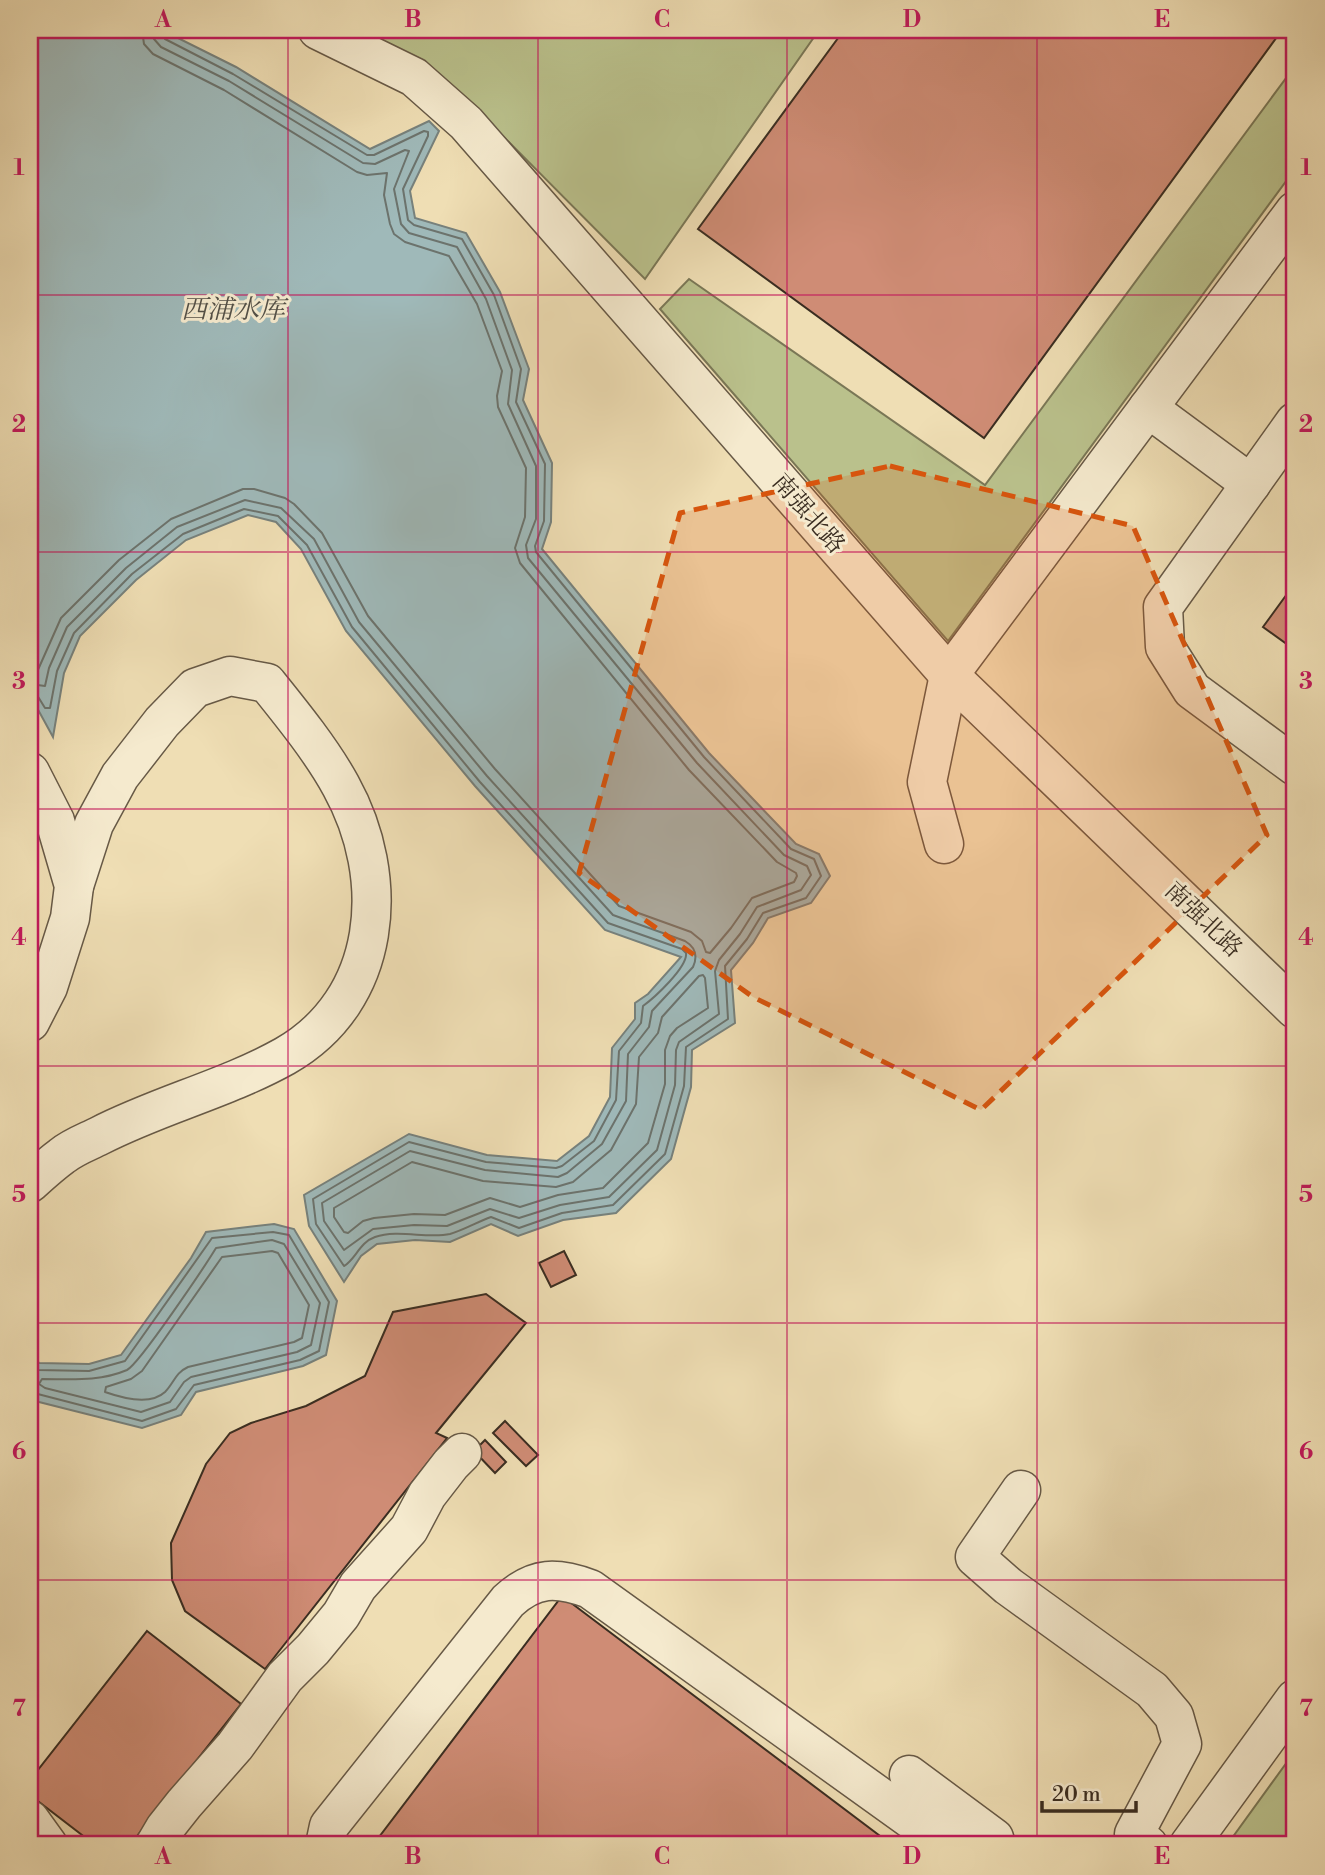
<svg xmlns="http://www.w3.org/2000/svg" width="1325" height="1875" viewBox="0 0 1325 1875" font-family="'Libre Bodoni','Noto Serif SC',serif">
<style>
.green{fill:#bac18c;stroke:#7a7756;stroke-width:2}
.water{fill:#9fb9b9;stroke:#77817c;stroke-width:2}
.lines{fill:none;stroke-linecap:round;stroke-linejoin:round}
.shore{stroke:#6c736d;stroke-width:2}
.building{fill:#cf8c75;stroke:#3a2d21;stroke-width:2}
.minor-casing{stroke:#675946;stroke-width:41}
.minor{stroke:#f5eace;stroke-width:38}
.marked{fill:#d7550e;fill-opacity:0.2;stroke:#d7550e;stroke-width:5;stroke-dasharray:14 9;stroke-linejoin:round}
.grid{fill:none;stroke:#c2185b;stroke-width:2;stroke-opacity:0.55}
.labels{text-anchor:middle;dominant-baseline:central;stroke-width:6;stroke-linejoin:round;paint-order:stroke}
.street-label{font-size:24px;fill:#3a2d21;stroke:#f5eace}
.water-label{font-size:26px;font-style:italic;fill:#535047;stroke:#f5eace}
.neatline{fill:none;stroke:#c2185b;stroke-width:2.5}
.grid-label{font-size:23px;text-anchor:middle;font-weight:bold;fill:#c2185b}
</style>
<rect width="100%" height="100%" fill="#efdeb4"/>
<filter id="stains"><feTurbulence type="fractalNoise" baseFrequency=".00286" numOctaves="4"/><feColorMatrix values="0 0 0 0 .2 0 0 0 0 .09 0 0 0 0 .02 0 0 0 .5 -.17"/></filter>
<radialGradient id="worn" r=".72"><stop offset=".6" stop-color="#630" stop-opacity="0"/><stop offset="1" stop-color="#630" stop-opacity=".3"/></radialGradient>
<g class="green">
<path d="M316 30H819L645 279 473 106Z"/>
<path d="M1295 66V169L948 641 660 309 689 279 985 485Z"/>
<path d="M1295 1751V1845H1227Z"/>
</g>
<g class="water">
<path d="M30 30H162L236 67 370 149 429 121 439 131 410 191 415 218 466 233 500 292 529 369 523 400 552 463 551 522 542 549 709 753 796 844 819 854 830 876 811 903 768 918 753 943 731 970 735 1023 692 1050 691 1087 671 1159 616 1213 563 1220 518 1236 491 1224 450 1242 415 1240 377 1244 361 1256 344 1282 309 1226 304 1195 409 1134 487 1155 557 1161 589 1136 610 1097 612 1048 635 1019V1003L648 994 681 957 605 930 475 786 346 631 301 549 276 522 248 515 186 540 136 580 80 636 64 673 53 737 30 695Z"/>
<path d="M274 1224 294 1229 337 1301 326 1355 303 1366 196 1392 181 1415 142 1428 39 1402 30 1398V1353L39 1363 89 1364 121 1355 191 1258 206 1232Z"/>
</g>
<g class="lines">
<g class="shore">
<path d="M30 674 37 672 61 618 119 560 171 519 243 489H254L285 498 294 504 322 533 368 616 495 769 619 906 691 932 702 941 706 952 710 953 731 928 752 898 794 882 797 876 796 873 777 862 689 770 520 563 515 548 525 517 526 468 498 407 497 396 502 371 477 304 449 256 405 242 394 234 390 224 384 195 387 173 367 175 357 172 224 90 153 54 144 44 142 30"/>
<path d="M30 684 45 686 49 668 67 627 126 568 177 527 245 500 281 508 314 539 359 622 487 776 613 915 685 941C695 947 698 956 693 967L652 1011 649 1027 628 1054 626 1101 602 1144 567 1173 558 1177 485 1170 410 1151 322 1203 324 1221 344 1250 373 1229 414 1225 447 1226 490 1209 519 1218 560 1205 609 1197 657 1150 675 1085 676 1050 679 1042 719 1014 715 971 719 960 740 934 757 907 801 890 811 875 807 866 784 855 697 763 528 558 526 545 536 519V466L508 404 512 370 486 299 457 247 409 233 401 224 394 189 409 151 405 150 375 164 363 163 229 81 161 47 154 39 152 30"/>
<path d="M30 693 37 695 45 708H50L57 671 74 633 132 574 183 534 244 509 278 516 307 545 352 627 480 782 608 923 682 949 686 953C688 967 654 998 643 1006L641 1023 619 1051 616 1100 594 1141 562 1166 556 1168 486 1162 409 1142 313 1199 316 1224 344 1266C355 1260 360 1242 375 1237 398 1229 428 1239 450 1234 464 1230 477 1222 491 1217L519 1228 562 1213 613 1205 665 1154 684 1086 686 1047 728 1019 725 966 747 939 763 913 806 898 821 876 814 859 791 849 704 757 536 552 535 546 544 521 545 464 516 402 521 369 494 295 462 239 414 225 408 220 403 189 428 136V132L424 131 374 155H367L233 74 165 39 161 30"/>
<path d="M703 975 705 978 708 1008 677 1028 670 1036 665 1050V1084L648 1143 603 1188 558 1195 520 1207 490 1198 445 1215 414 1214 374 1218 363 1221 348 1233 344 1232 334 1217V1208L412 1162 483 1181 556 1187 573 1182 611 1150 636 1104 639 1057 658 1033 662 1017 699 976Z"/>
<path d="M272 1240 284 1244 320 1303 311 1345 297 1352 191 1377 184 1382 170 1402 141 1412 45 1388 39 1384 42 1379C71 1379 99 1382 127 1370 140 1363 205 1266 216 1248Z"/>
<path d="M272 1251 278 1253 309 1305 302 1338 294 1342 188 1367C175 1373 174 1383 165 1392 150 1406 122 1398 105 1392L106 1387 131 1379 142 1371 222 1257Z"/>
<path d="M30 1363 38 1370 89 1371 125 1361 212 1238 273 1232 289 1235 329 1302 319 1351 300 1360 194 1385 176 1409 142 1421 30 1392"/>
</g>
</g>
<g class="building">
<path d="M844 30H1282L984 438 698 229Z"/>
<path d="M1295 583V650L1263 627Z"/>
<path d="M564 1251 576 1275 551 1287 539 1263Z"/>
<path d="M486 1294 526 1323 436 1433 447 1438 265 1669 185 1611 172 1580 171 1543 206 1464 230 1433 251 1423 306 1406 365 1376 393 1312Z"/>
<path d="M505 1421 538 1455 526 1466 493 1433Z"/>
<path d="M485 1440 506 1462 495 1473 474 1451Z"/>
<path d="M562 1596 892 1845H373Z"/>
<path d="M147 1631 241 1704 130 1845H95L30 1795V1780Z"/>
</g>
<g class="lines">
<defs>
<g id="minor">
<path d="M318 30 414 77 466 123 949 675 1295 1009"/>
<path d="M1148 408 1251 484"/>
<path d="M1295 422 1163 607 1165 647 1192 690 1295 766"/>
<path d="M30 772 55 821 74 886 70 918 48 987 30 1022"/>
<path d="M944 844 927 782 949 675 1295 211"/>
<path d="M30 1183C40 1174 51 1164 62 1156 73 1147 87 1142 99 1136 159 1105 226 1089 285 1056 383 1000 392 878 341 786 322 751 292 714 267 683L230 676 195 688 162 722 120 776 94 824 74 886"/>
<path d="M1021 1490 975 1557 1008 1586 1152 1690 1174 1716 1182 1744 1134 1834 1148 1845"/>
<path d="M909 1775 994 1838 996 1845"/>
<path d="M30 1820 48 1845"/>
<path d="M155 1845 165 1828 184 1804 235 1746 285 1677 313 1649 341 1615 358 1586 409 1529 427 1495 451 1464 462 1453"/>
<path d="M325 1845 329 1826 508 1601C535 1576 557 1577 590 1589L947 1845"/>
<path d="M1189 1845 1295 1699"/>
</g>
</defs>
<use href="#minor" class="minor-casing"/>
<use href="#minor" class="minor"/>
</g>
<path class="marked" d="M890 466 1133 526 1267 835 981 1110 753 997 579 873 680 513Z"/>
<path class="grid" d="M288 30V1845M538 30V1845M787 30V1845M1037 30V1845M30 295H1295M30 552H1295M30 809H1295M30 1066H1295M30 1323H1295M30 1580H1295"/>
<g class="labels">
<g class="street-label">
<text transform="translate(808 514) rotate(49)">南强北路</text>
<text transform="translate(1203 920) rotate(44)">南强北路</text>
</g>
<g class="water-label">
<text x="233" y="310">西浦水库</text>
</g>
</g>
<rect width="1325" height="1875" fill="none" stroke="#efdeb4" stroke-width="77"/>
<path d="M1042 1801v10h94v-10" fill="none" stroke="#3a2d21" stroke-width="3.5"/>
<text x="1052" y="1801" font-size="21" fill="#3a2d21" stroke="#f5eace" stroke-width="5" paint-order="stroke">20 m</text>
<rect x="38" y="38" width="1248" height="1798" class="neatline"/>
<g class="grid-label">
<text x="163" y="27">A</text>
<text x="413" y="27">B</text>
<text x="662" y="27">C</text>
<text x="912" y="27">D</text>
<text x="1162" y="27">E</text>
<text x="19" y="175">1</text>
<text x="1306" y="175">1</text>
<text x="19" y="432">2</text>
<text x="1306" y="432">2</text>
<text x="19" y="689">3</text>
<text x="1306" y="689">3</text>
<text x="19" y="945">4</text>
<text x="1306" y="945">4</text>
<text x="19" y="1202">5</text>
<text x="1306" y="1202">5</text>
<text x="19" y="1459">6</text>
<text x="1306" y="1459">6</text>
<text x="19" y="1716">7</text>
<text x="1306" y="1716">7</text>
<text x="163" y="1864">A</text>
<text x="413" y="1864">B</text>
<text x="662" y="1864">C</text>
<text x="912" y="1864">D</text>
<text x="1162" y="1864">E</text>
</g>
<rect width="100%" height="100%" filter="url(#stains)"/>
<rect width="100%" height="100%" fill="url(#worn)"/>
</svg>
